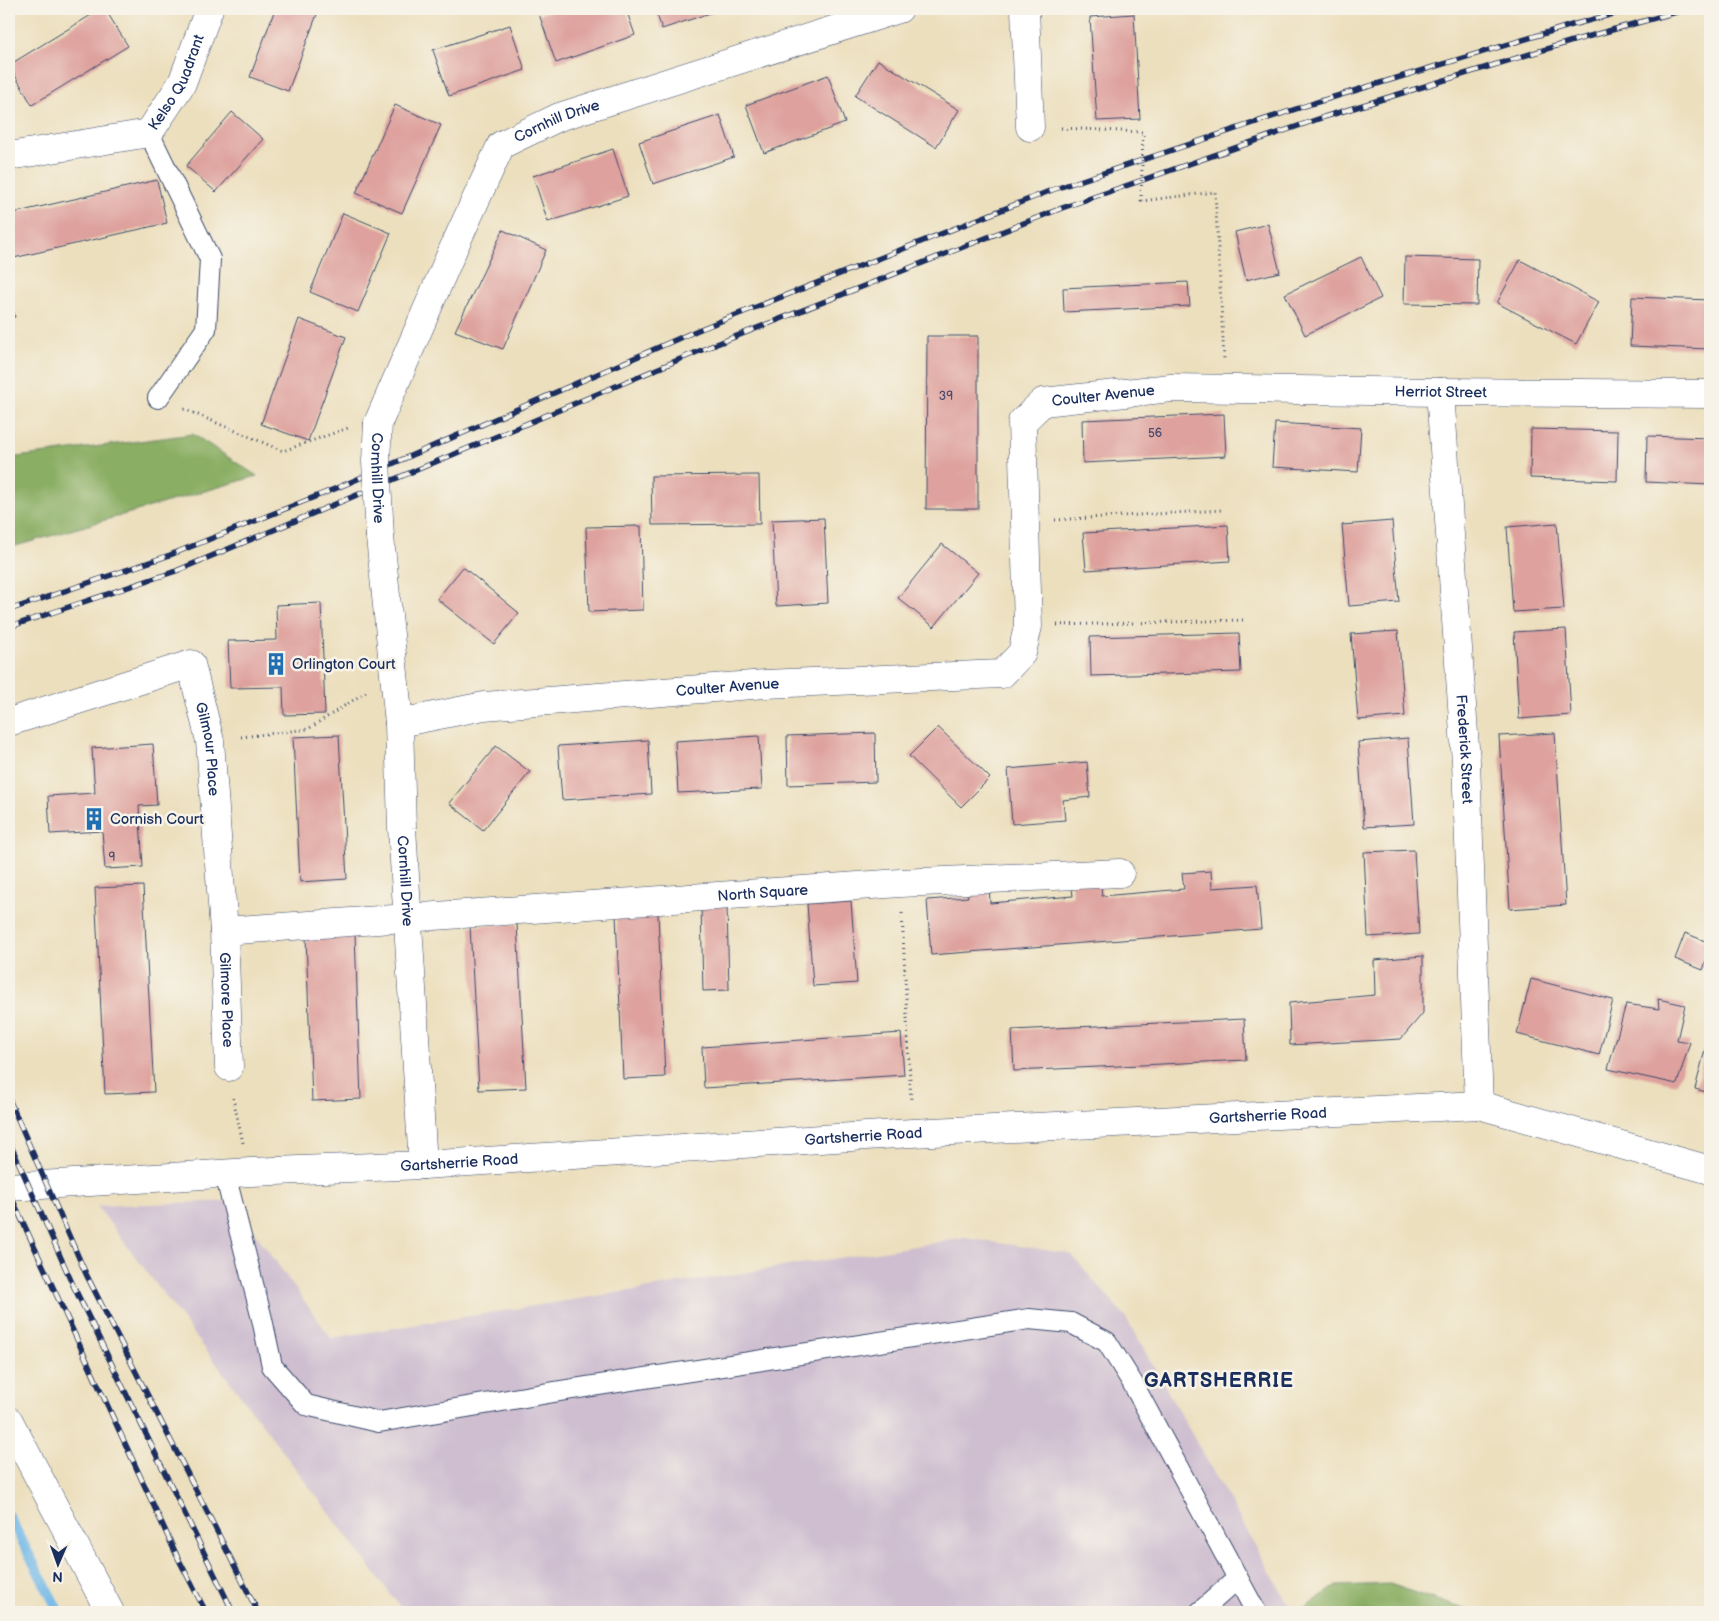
<svg xmlns="http://www.w3.org/2000/svg" width="1719" height="1621" font-family="'Balsamiq Sans',sans-serif">
<style>
.industrial{fill:#cebed0}
.forest{fill:#8aae63;stroke:#526e60}
.lines{fill:none;stroke-linecap:round;stroke-linejoin:round}
.stream{stroke:#6fb8e7;stroke-width:10}
.building{fill:#dea19d}
.service-casing{stroke:#3a496c;stroke-width:22}
.minor-casing{stroke:#3a496c;stroke-width:29}
.tertiary-casing{stroke:#3a496c;stroke-width:29}
.path{stroke:#3a496c;stroke-width:3;stroke-dasharray:1 4;stroke-linecap:butt}
.service{stroke:#fff;stroke-width:20}
.minor{stroke:#fff;stroke-width:28}
.tertiary{stroke:#fff;stroke-width:28}
.rail-casing{stroke:#1b2f5e;stroke-width:5.5}
.rail{stroke:#f7f3e8;stroke-width:4;stroke-dasharray:11;stroke-linecap:butt}
.minor-bridge-casing{stroke:#3a496c;stroke-width:29;stroke-linecap:butt}
.path-bridge{stroke:#3a496c;stroke-width:3;stroke-dasharray:1 4;stroke-linecap:butt}
.minor-bridge{stroke:#fff;stroke-width:28}
.labels{text-anchor:middle;stroke-width:5;stroke-linejoin:round;paint-order:stroke}
.number-label{font-size:12px;fill:#4c4c6e}
.street-label{font-size:15px;fill:#1b2f5e;stroke:#f7f3e8}
.poi-label{font-size:15px;fill:#1b2f5e;stroke:#f7f3e8;text-anchor:start}
.district-label{font-size:20px;font-weight:bold;letter-spacing:1px;fill:#1b2f5e;stroke:#f7f3e8}
</style>
<rect width="100%" height="100%" fill="#f7f3e8"/>
<filter id="ink" filterUnits="userSpaceOnUse"><feTurbulence type="fractalNoise" baseFrequency=".02" numOctaves="2"/><feDisplacementMap in="SourceGraphic" scale="10" xChannelSelector="R" yChannelSelector="G"/><feConvolveMatrix kernelMatrix="1 2 1 2 8 2 1 2 1" color-interpolation-filters="sRGB"/></filter>
<filter id="wash" filterUnits="userSpaceOnUse"><feTurbulence type="fractalNoise" baseFrequency=".0096" numOctaves="4" result="noise"/><feDisplacementMap in="SourceGraphic" scale="20" xChannelSelector="R" yChannelSelector="G"/><feGaussianBlur stdDeviation="1.12" result="paint"/><feColorMatrix in="noise" values="0 0 0 0 0 0 0 0 0 0 0 0 0 0 0 0 0 1.4 0 .05"/><feComposite in="paint" operator="in"/></filter>
<g filter="url(#wash)">
<rect width="100%" height="100%" fill="#ecdfbd"/>
<!-- industrial -->
<path class="industrial" d="M232,1201L331,1338L965,1238L1071,1254L1126,1318L1293,1612H404L97,1206Z"/>
<!-- forest -->
<path class="forest" d="M193,434L257,476L9,548V458Z
M1390,1584L1473,1612H1299L1336,1586Z"/>
<g class="lines">
<!-- stream -->
<path class="stream" d="M9,1516L59,1612"/>
</g>
<g id="blocks">
<!-- building -->
<path class="building" d="M101,9H105L128,46L32,105L9,65Z
M275,9H319L288,91L250,77Z
M556,9H626L635,35L556,63L539,14Z
M655,9H722L662,29Z
M1134,14L1140,119L1097,121L1090,17Z
M510,25L525,70L449,96L433,50Z
M878,60L959,110L936,147L855,96Z
M828,75L845,123L764,153L746,105Z
M395,105L441,125L402,213L356,193Z
M232,112L263,139L216,192L186,166Z
M720,115L734,157L653,184L639,142Z
M613,149L628,196L548,222L533,176Z
M157,180L167,223L9,259V214Z
M343,213L391,233L358,312L310,292Z
M1268,224L1280,272L1246,280L1235,232Z
M503,230L546,250L503,349L455,331Z
M1361,257L1381,298L1305,335L1285,294Z
M1405,257L1478,259L1477,305L1404,304Z
M1520,260L1599,302L1576,344L1497,303Z
M1188,282L1190,306L1064,312L1063,288Z
M9,292L15,317L9,318Z
M1632,297L1710,300V349L1630,346Z
M299,319L346,337L308,441L261,424Z
M927,336H978V509H926Z
M1224,414L1226,456L1083,463L1082,420Z
M1275,423L1361,428L1358,472L1272,467Z
M1531,429L1618,431L1617,481L1530,478Z
M1647,436L1710,438V485L1646,482Z
M759,475L760,524L652,525L651,476Z
M824,518L828,603L776,606L772,520Z
M1392,521L1399,602L1349,606L1342,525Z
M1557,523L1564,609L1513,612L1507,527Z
M1228,525L1230,561L1086,570L1083,533Z
M641,526L643,610L589,612L586,527Z
M942,544L978,573L934,627L898,598Z
M463,567L519,613L494,644L437,599Z
M321,603L325,714L284,715L283,687L230,688L228,641L277,640L276,605Z
M1566,629L1571,715L1519,719L1514,632Z
M1398,631L1405,716L1358,720L1351,634Z
M1239,633L1241,672L1091,676L1090,637Z
M938,727L990,778L961,807L909,756Z
M875,733L876,782L788,785L787,736Z
M1555,733L1566,905L1510,909L1499,736Z
M339,735L347,879L300,882L293,737Z
M759,736L762,789L678,793L675,741Z
M1408,738L1414,824L1364,827L1358,742Z
M648,740L651,794L562,800L558,746Z
M153,744L157,805L139,806L143,867L105,869L102,831L50,834L48,796L95,793L92,748Z
M496,746L530,772L483,830L449,803Z
M1087,762L1090,797L1063,800L1065,820L1012,824L1008,769Z
M1414,850L1419,934L1368,937L1364,852Z
M1211,871L1212,888L1257,885L1261,929L931,955L927,900L968,897L966,885L989,884L990,903L1073,896L1071,881L1100,879L1102,896L1184,889L1182,873Z
M143,886L154,1092L105,1094L95,888Z
M851,901L857,983L813,986L807,904Z
M701,906H727L729,990L703,991Z
M658,913L665,1077L623,1079L616,915Z
M517,924L526,1088L479,1090L470,926Z
M1685,933L1710,943V950L1703,970L1675,959Z
M355,935L361,1099L312,1101L306,937Z
M1423,956V1013L1401,1039L1290,1045L1289,1003L1375,995L1374,960Z
M1531,979L1613,1000L1599,1055L1517,1034Z
M1658,999L1685,1005L1677,1040L1690,1042L1677,1084L1608,1069L1626,1004L1659,1009Z
M1244,1019L1246,1060L1014,1071L1012,1030Z
M1710,1030V1093L1695,1089Z
M901,1033L904,1075L704,1088L702,1047Z"/>
</g>
</g>
<g filter="url(#ink)">
<use href="#blocks" fill-opacity="0" stroke="#3a496c" stroke-width="1"/>
<g class="lines">
<defs>
<path id="service" d="M149,133L210,259L206,329L158,398
M225,1174L262,1319L272,1366L306,1405L379,1422L560,1391L1029,1319L1071,1323L1107,1342L1132,1382L1256,1612
M1200,1612L1238,1578"/>
<g id="minor">
<path d="M1025,9L1030,127"/>
<path id="s1" d="M9,156L149,133L182,83L209,9"/>
<path id="s2" d="M1440,392L1466,762L1479,1105"/>
<path id="s3" d="M378,423L454,247L501,145L559,117L899,9"/>
<path id="s4" d="M380,537L399,723L402,828L423,1165"/>
<path id="s5" d="M9,722L191,664L210,741L224,931L900,883L1120,873"/>
<path id="s6" d="M399,723L484,706L765,684L1002,674L1022,653L1028,626L1022,422L1043,402L1171,388L1440,392L1710,394"/>
<path id="s7" d="M224,931L229,1067"/>
<path d="M9,1421L110,1612"/>
</g>
<g id="tertiary">
<path id="s8" d="M9,1187L251,1172L423,1165L912,1133L1479,1105L1710,1170"/>
</g>
</defs>
<!-- service casing -->
<use href="#service" class="service-casing"/>
<!-- minor casing -->
<use href="#minor" class="minor-casing"/>
<!-- tertiary casing -->
<use href="#tertiary" class="tertiary-casing"/>
<!-- path -->
<path class="path" d="M1061,128L1143,132
M1141,201L1215,192L1224,359
M184,409L283,451L348,428
M1055,520L1222,510
M1057,625L1244,620
M241,737L308,729L366,692
M902,913L911,1102
M233,1098L243,1143"/>
<!-- service -->
<use href="#service" class="service"/>
<!-- minor -->
<use href="#minor" class="minor"/>
<!-- tertiary -->
<use href="#tertiary" class="tertiary"/>
<defs>
<path id="rail" d="M9,610L170,555L337,488L698,330L1052,190L1314,103L1572,25L1632,9
M9,627L176,571L709,347L1062,208L1324,117L1576,40L1687,9
M9,1099L86,1274L258,1612
M9,1141L73,1285L233,1612
M9,1192L177,1556L206,1612"/>
</defs>
<!-- rail casing -->
<use href="#rail" class="rail-casing"/>
<!-- rail -->
<use href="#rail" class="rail"/>
<defs>
<g id="minor-bridge">
<path id="s9" d="M378,423L376,461L380,537"/>
</g>
</defs>
<!-- minor-bridge casing -->
<use href="#minor-bridge" class="minor-bridge-casing"/>
<!-- path-bridge -->
<path class="path-bridge" d="M1141,201L1143,132"/>
<!-- minor-bridge -->
<use href="#minor-bridge" class="minor-bridge"/>
</g>
</g>
<!-- icons -->
<defs>
<symbol id="building-bare" viewBox="-9 -9 18 18"><path d="M-4-6H4V6H1V3H-1V6H-4ZM-2.5-4.3h1.7v1.8h-1.7ZM.8-4.3h1.7v1.8H.8ZM-2.5-1h1.7V.8h-1.7ZM.8-1h1.7V.8H.8Z" fill="#1f6fb2" stroke="#f7f3e8" stroke-width="2.5" paint-order="stroke"/></symbol>
</defs>
<g fill-rule="evenodd">
<use href="#building-bare" x="260" y="648" width="32" height="32"/>
<use href="#building-bare" x="78" y="803" width="32" height="32"/>
</g>
<g class="labels">
<!-- number labels -->
<g class="number-label">
<text x="946" y="400">39</text>
<text x="1155" y="437">56</text>
<text x="112" y="861">9</text>
</g>
<!-- street labels -->
<g class="street-label">
<text dy="5" stroke="none"><textPath href="#s1" startOffset="200">Kelso Quadrant</textPath></text>
<text dy="5" stroke="none"><textPath href="#s3" startOffset="365">Cornhill Drive</textPath></text>
<text dy="5" stroke="none"><textPath href="#s6" startOffset="1294">Herriot Street</textPath></text>
<text dy="5" stroke="none"><textPath href="#s6" startOffset="956">Coulter Avenue</textPath></text>
<text dy="5" stroke="none"><textPath href="#s9" startOffset="55">Cornhill Drive</textPath></text>
<text dy="5" stroke="none"><textPath href="#s6" startOffset="331">Coulter Avenue</textPath></text>
<text dy="5" stroke="none"><textPath href="#s5" startOffset="278">Gilmour Place</textPath></text>
<text dy="5" stroke="none"><textPath href="#s2" startOffset="358">Frederick Street</textPath></text>
<text dy="5" stroke="none"><textPath href="#s4" startOffset="345">Cornhill Drive</textPath></text>
<text dy="5" stroke="none"><textPath href="#s5" startOffset="1001">North Square</textPath></text>
<text dy="5" stroke="none"><textPath href="#s7" startOffset="69">Gilmore Place</textPath></text>
<text dy="5" stroke="none"><textPath href="#s8" startOffset="1261">Gartsherrie Road</textPath></text>
<text dy="5" stroke="none"><textPath href="#s8" startOffset="856">Gartsherrie Road</textPath></text>
<text dy="5" stroke="none"><textPath href="#s8" startOffset="451">Gartsherrie Road</textPath></text>
</g>
<!-- poi labels -->
<g class="poi-label">
<text x="292" y="669">Orlington Court</text>
<text x="110" y="824">Cornish Court</text>
</g>
<!-- district labels -->
<g class="district-label">
<text x="1219" y="1387">GARTSHERRIE</text>
</g>
</g>
<!-- margin -->
<rect width="1719" height="1621" fill="none" stroke="#f7f3e8" stroke-width="30"/>
<!-- north arrow -->
<g transform="translate(58 1564) rotate(182)" stroke="#f7f3e8" stroke-width="4" paint-order="stroke">
<path d="M0-4L9 19L0 12L-9 19Z" fill="#1b2f5e"/>
<text y="-8" font-size="14" font-weight="bold" text-anchor="middle" fill="#1b2f5e">N</text>
</g>
</svg>
